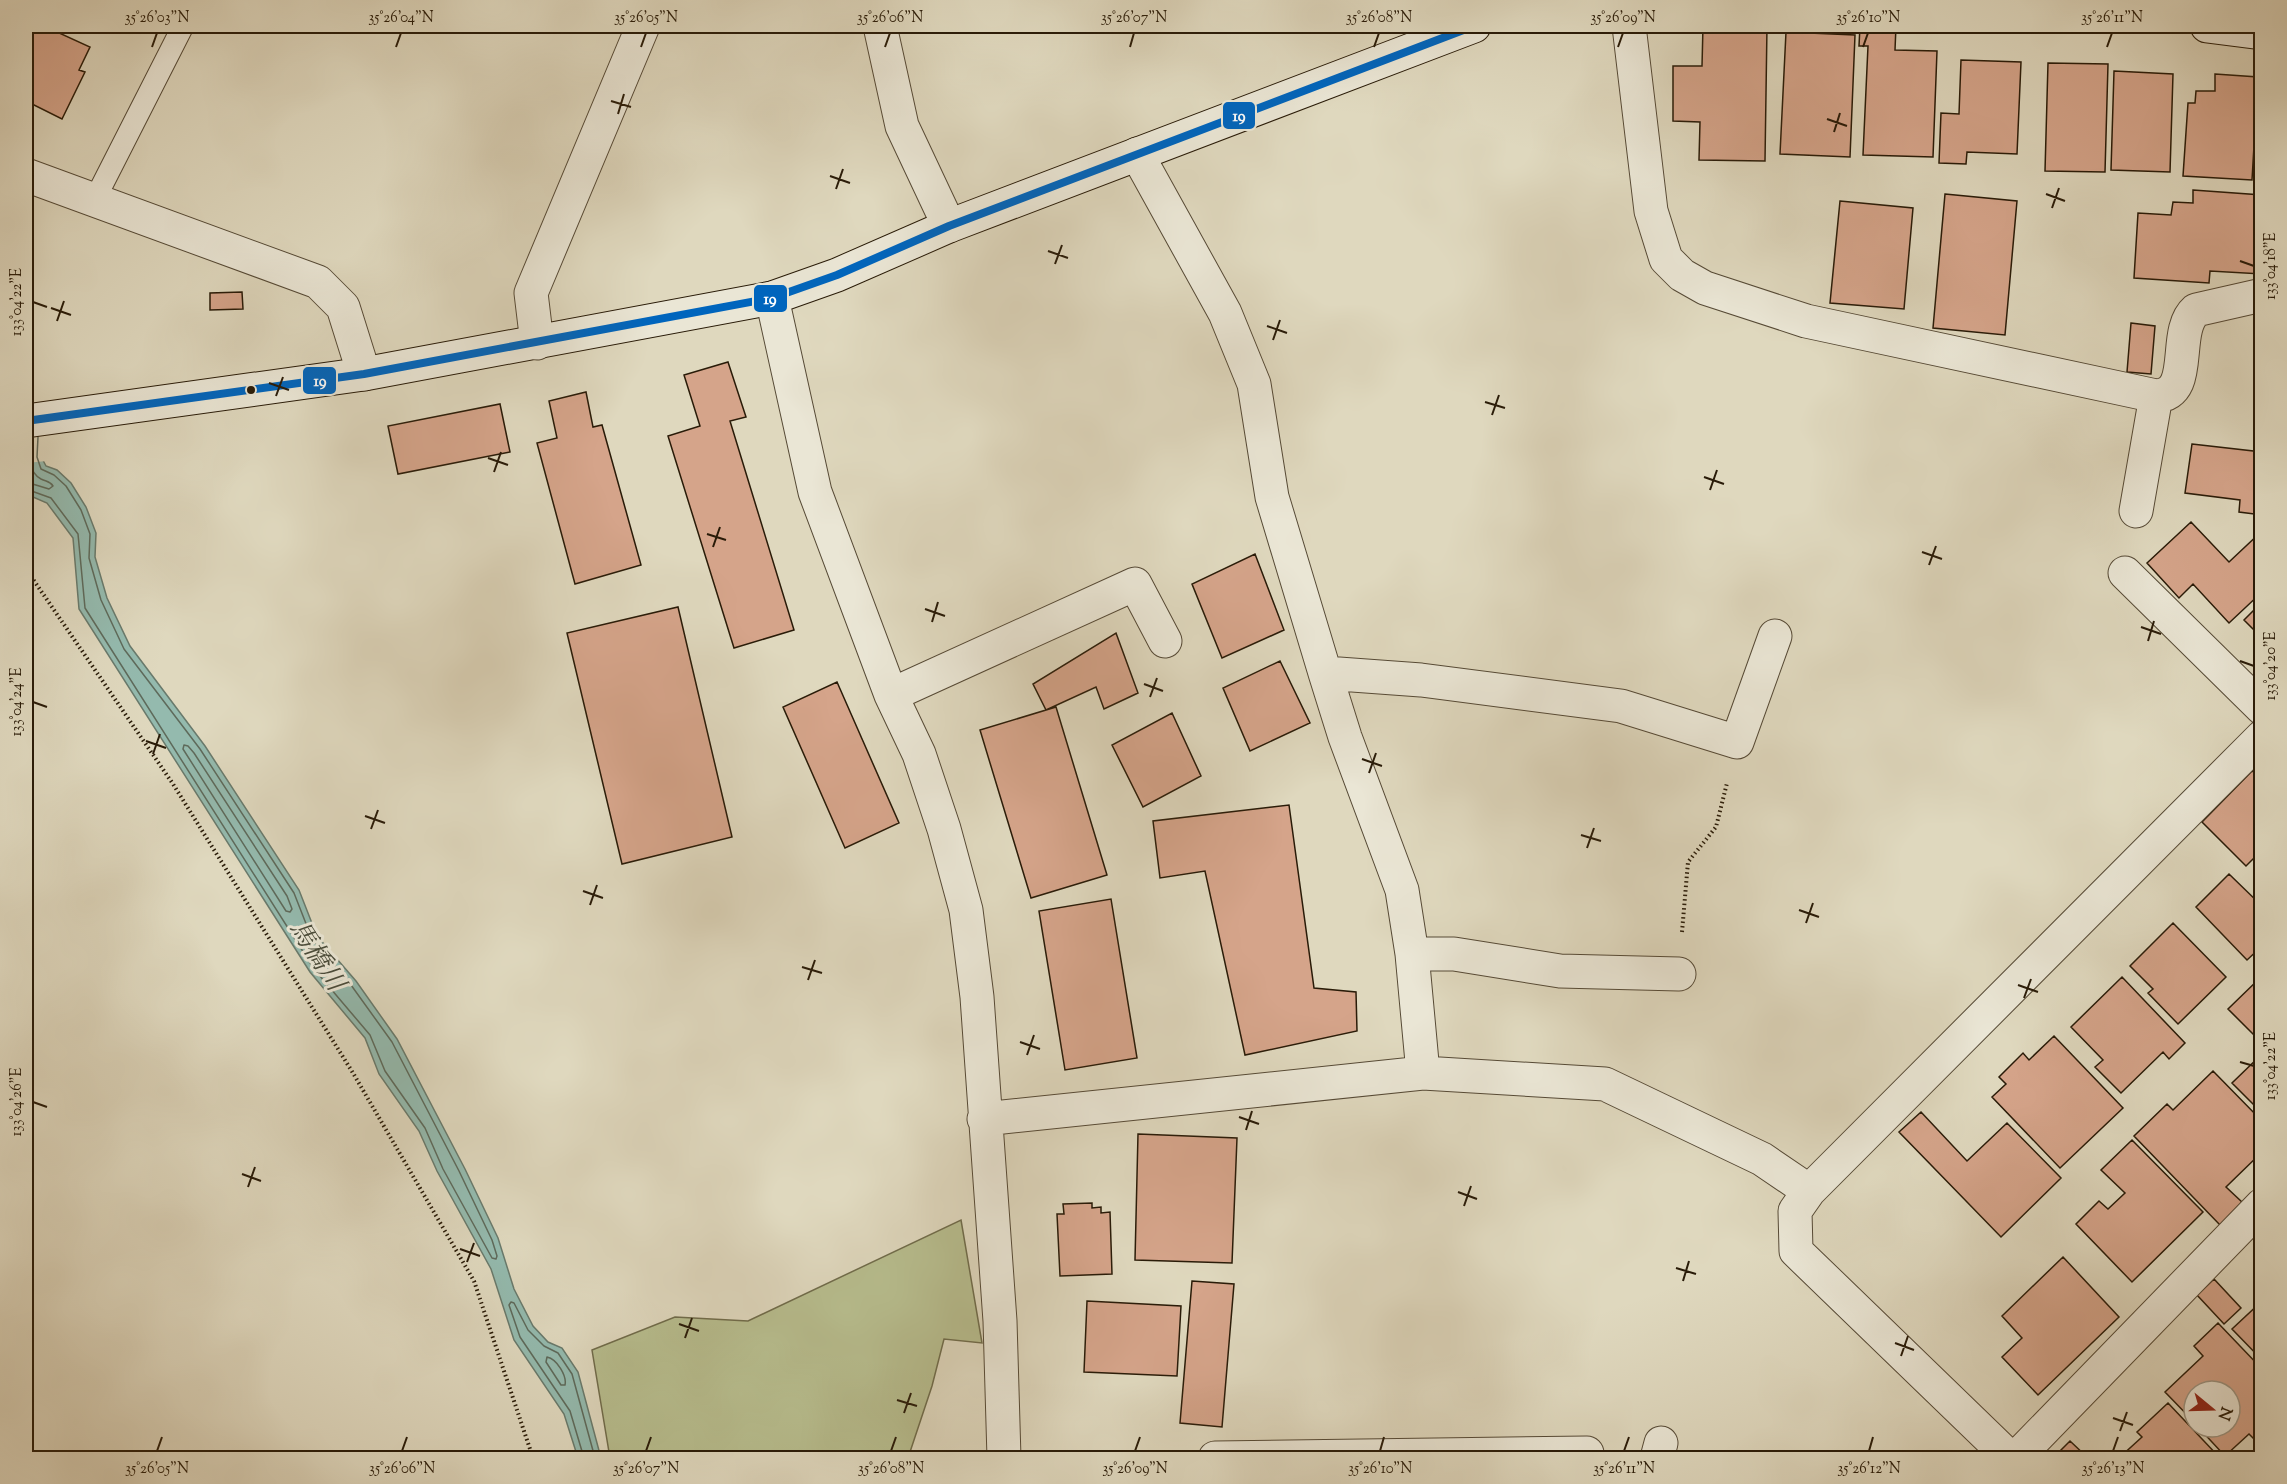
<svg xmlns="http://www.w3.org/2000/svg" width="2287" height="1484" font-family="'Sorts Mill Goudy','Noto Serif JP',serif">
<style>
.green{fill:#b7bd8e;stroke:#706c4b;stroke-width:1.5}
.water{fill:#94baae;stroke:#697a6c;stroke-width:1.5}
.pier{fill:#dfd8be}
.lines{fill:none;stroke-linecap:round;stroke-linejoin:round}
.shore{stroke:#5e6a5b;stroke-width:1.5}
.stream{stroke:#697a6c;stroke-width:15}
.building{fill:#d5a48a;stroke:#291b08;stroke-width:1.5}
.service-casing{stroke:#564a36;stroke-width:23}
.minor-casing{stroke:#564a36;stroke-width:35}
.secondary-casing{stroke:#291b08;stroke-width:35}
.path{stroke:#291b08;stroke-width:4;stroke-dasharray:1.5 3;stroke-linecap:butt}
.service{stroke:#eae6d5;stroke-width:21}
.minor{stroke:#eae6d5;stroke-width:33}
.secondary{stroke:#eae6d5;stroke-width:33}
.bus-1-casing{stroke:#eae6d5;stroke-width:12}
.bus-1{stroke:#0065bd;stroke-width:8}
.ticks{fill:none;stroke:#291b08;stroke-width:2}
.bus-dot{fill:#291b08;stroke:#eae6d5;stroke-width:2}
.labels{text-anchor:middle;stroke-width:6;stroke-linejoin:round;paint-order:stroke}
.water-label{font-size:26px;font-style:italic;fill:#494b3a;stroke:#eae6d5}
.line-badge{stroke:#eae6d5;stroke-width:2}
.badge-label{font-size:16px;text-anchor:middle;font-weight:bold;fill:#fff}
.neatline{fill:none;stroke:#291b08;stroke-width:2}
.ticks-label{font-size:15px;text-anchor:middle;fill:#291b08}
</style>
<rect width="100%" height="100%" fill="#dfd8be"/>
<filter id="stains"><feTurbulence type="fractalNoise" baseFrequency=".00333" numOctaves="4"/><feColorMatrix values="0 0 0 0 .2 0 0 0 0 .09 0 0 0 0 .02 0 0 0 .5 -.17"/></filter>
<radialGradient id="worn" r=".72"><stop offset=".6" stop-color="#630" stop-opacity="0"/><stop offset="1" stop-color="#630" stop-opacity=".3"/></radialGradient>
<!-- green -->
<path class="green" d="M961,1220L982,1343L944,1339L932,1386L908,1458H610L592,1350L675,1317L748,1321Z"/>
<!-- water -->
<path class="water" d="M26,428L46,466L57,470L71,483L86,507L96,533L95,557L107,598L130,646L205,746L299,890L317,936L356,981L397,1039L465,1169L498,1238L514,1289L533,1326L548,1342L562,1348L578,1372L601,1458H578L564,1414L514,1340L491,1269L437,1171L419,1131L379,1074L365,1038L310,972L79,609L73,538L47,503L26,494Z"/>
<!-- pier -->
<path class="pier" d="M26,425H49L46,457L47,461L26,463Z"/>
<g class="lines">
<!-- shore -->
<path class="shore" d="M26,441L30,444C29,456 28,472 41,479C47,482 50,481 53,486L49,489L26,482
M26,489L51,498L78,534L85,608L314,969L370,1035L385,1071L425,1128L443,1169L492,1258L496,1259L497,1256L492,1240L459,1171L392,1042L351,985L312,939L294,893L200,749L124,649L101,600L89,558L90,534L81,510L66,486L54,475L41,469L37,457L38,437
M184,745L188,746L194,753L287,896L292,909L290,912L286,911L183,749Z
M547,1357C557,1359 567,1376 565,1385H561L546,1362Z
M584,1458L570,1411L520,1337L509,1305L511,1302L514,1303L528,1330L544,1346L558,1353L572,1374L595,1458"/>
<!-- stream -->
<path class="stream" d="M1287,26H1309"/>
</g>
<!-- building -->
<path class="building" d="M26,26H44L90,47L79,70L85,72L62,119L26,101Z
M1703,26H1767L1765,161L1699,160L1700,122L1673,121V66H1702Z
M1860,26H1896L1895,50L1937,51L1933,157L1863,155L1868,46H1859Z
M1786,32L1855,35L1850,157L1780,154Z
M1961,60L2021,62L2017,154L1967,152L1966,164L1939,163L1941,113L1959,114Z
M2048,63L2108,64L2105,172L2045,171Z
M2114,71L2173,74L2170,172L2111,170Z
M2215,74L2258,77L2252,180L2183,176L2188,103H2195L2196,91H2215Z
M2193,190L2262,195V274L2210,271L2209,283L2134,278L2138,213L2171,215L2173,202L2193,203Z
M1945,194L2017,201L2005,335L1933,328Z
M1840,201L1913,208L1904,309L1830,303Z
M242,292L243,309L210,310V293Z
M2131,323L2155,326L2151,374L2127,372Z
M728,362L746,417L730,421L794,630L734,648L668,436L700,426L684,375Z
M586,392L593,427L602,425L641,565L575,584L537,443L557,438L549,401Z
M500,404L510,452L398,474L388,426Z
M2192,444L2262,452V515L2239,512L2240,500L2185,493Z
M2191,522L2229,562L2262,531V592L2229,623L2193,584L2179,598L2147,563Z
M1255,554L1284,630L1222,658L1192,584Z
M2262,602V638L2244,620Z
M678,607L732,837L622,864L567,633Z
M1116,633L1138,693L1104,709L1096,687L1046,710L1033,684Z
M1280,661L1310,723L1250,751L1223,688Z
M837,682L899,823L845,848L783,707Z
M1056,707L1107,875L1031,898L980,730Z
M1172,713L1201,776L1143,807L1112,745Z
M2252,771L2259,776L2262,773V850L2246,866L2202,822Z
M1289,805L1314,988L1356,992L1357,1031L1245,1055L1205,871L1160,878L1153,821Z
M2229,874L2262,906V946L2247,960L2196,907Z
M1111,899L1137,1058L1065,1070L1039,911Z
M2173,923L2226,977L2178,1024L2148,993L2153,989L2130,966Z
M2262,976V1043L2228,1009Z
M2122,977L2185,1043L2169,1059L2163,1052L2121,1093L2095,1067L2103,1060L2071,1027Z
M2054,1036L2123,1108L2060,1168L1992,1097L2006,1084L1999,1077L2023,1053L2029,1060Z
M2262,1054V1113L2232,1083Z
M2213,1071L2262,1121V1152L2226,1187L2243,1203L2220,1225L2134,1136L2167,1104L2173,1110Z
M1921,1112L1967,1161L2007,1123L2061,1178L2001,1237L1899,1132Z
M1138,1134L1237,1138L1232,1263L1135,1260Z
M2132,1140L2203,1212L2132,1282L2076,1224L2099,1201L2108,1209L2125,1193L2101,1170Z
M1092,1203V1208L1101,1207V1213L1110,1212L1112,1274L1060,1276L1057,1214H1064L1063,1204Z
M2063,1257L2119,1317L2038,1395L2002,1357L2022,1338L2002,1316Z
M2214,1279L2241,1308L2224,1324L2197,1295Z
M1192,1281L1234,1284L1222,1427L1180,1423Z
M1087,1301L1181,1306L1177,1376L1084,1372Z
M2262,1301V1360L2232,1329Z
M2218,1323L2262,1369V1429L2253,1438L2249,1434L2225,1456L2198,1427H2230V1391H2194V1422L2165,1392L2203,1356L2194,1346Z
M2168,1403L2220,1458H2119L2142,1437L2137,1432Z
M2070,1441L2088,1458H2053Z"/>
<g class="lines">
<defs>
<path id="service" d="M95,199L183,26"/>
<path id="minor" d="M880,26L902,126L949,226
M1629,26L1651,211L1666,259L1682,275L1705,288L1806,321L2156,396C2196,394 2171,332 2196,310L2262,295
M1137,154L1225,313L1254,384L1272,497L1325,673L1421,680L1621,706L1737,742L1775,636
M26,175L318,282L343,307L364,374
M772,298L815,492L891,695L919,754L944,829L966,910L977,997L1000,1321L1004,1458
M537,343L531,293L643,26
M2136,511L2156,396
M2125,573L2262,708
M1325,673L1345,737L1402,890L1412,954L1423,1073
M891,695L1135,584L1165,641
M1412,954H1454L1560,971L1679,974
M984,1119L1423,1073L1605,1084L1762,1159L1809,1191
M1215,1458L1587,1453
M1657,1458L1661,1443
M2010,1458L1796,1251L1795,1211L1809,1191L2262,737
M2016,1458L2262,1205"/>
<path id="secondary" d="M2207,26L2262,33
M26,421L364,374L772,298L837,275L949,226L1474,26"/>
</defs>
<!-- service casing -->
<use href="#service" class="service-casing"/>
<!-- minor casing -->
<use href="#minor" class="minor-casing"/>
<!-- secondary casing -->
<use href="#secondary" class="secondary-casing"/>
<!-- path -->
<path class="path" d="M26,569L173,784L353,1073L474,1281L533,1458
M1682,932L1688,862L1716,827L1727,783"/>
<!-- service -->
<use href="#service" class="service"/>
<!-- minor -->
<use href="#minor" class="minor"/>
<!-- secondary -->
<use href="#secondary" class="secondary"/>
<defs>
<path id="bus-1" d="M26,421L364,374L772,298L837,275L949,226L1474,26"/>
</defs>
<!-- bus-1 casing -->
<use href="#bus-1" class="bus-1-casing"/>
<!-- bus-1 -->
<use href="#bus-1" class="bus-1"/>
</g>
<!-- ticks -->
<path class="ticks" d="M152,47L157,33M396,47L401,33M641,47L646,33M885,47L890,33M1130,47L1134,33M1374,47L1379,33M1618,47L1623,33M1863,47L1868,33M2107,47L2112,33M611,101L631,107M618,114L624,94M1827,119L1847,126M1834,132L1840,113M830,176L850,183M836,189L843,169M2046,194L2065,201M2052,208L2059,188M1048,251L1068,258M2240,261L2254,266M1055,264L1062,245M33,302L47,307M51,308L71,315M57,321L64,301M1267,326L1287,333M1273,340L1280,320M269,383L289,390M276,396L283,377M1485,402L1505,408M1492,415L1499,395M488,458L508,465M494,472L501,452M1704,477L1724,484M1710,490L1717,470M707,534L726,540M713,547L720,527M1922,552L1942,559M1929,565L1936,546M925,609L945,616M932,622L938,602M2141,627L2161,634M2148,641L2154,621M2240,661L2254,666M1144,684L1163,691M1150,697L1157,678M33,702L47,707M146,741L166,748M153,754L160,734M1362,759L1382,766M1369,773L1376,753M365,816L385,823M371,829L378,810M1581,835L1601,841M1587,848L1594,828M583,891L603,898M590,905L597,885M1799,910L1819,917M1806,923L1813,903M802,967L822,973M808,980L815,960M2018,985L2038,992M2024,998L2031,979M1020,1042L1040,1049M1027,1055L1034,1035M2240,1062L2254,1066M33,1102L47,1107M1239,1117L1259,1124M1246,1130L1252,1111M242,1174L261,1181M248,1187L255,1167M1458,1192L1477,1199M1464,1206L1471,1186M460,1249L480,1256M467,1262L474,1243M1676,1268L1696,1274M1683,1281L1689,1261M679,1324L699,1331M685,1338L692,1318M1895,1343L1914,1350M1901,1356L1908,1336M897,1400L917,1406M904,1413L911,1393M2113,1418L2133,1425M2120,1431L2127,1412M157,1451L162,1437M402,1451L407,1437M646,1451L651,1437M891,1451L896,1437M1135,1451L1140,1437M1380,1451L1384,1437M1624,1451L1629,1437M1869,1451L1873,1437M2113,1451L2118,1437"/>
<!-- markers -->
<circle class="bus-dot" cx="251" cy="390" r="5"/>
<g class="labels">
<!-- water labels -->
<g class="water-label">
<text transform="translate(318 955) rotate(57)" y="9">馬橋川</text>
</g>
</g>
<g class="line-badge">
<rect x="1222" y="101" width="34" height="29" rx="6" fill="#0065bd"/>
<rect x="753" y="284" width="35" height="29" rx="6" fill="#0065bd"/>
<rect x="302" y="366" width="35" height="29" rx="6" fill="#0065bd"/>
</g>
<g class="badge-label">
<text x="1239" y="121">19</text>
<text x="770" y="304">19</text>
<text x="320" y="386">19</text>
</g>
<!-- margin -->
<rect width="2287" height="1484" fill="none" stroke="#dfd8be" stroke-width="66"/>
<!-- north arrow -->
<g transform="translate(2212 1409) rotate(109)"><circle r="28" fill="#eae6d5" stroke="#9d9583" stroke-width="1.5"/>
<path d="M0-4.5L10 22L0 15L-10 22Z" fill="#8f2418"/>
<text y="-9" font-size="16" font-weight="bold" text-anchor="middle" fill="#291b08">N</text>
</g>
<rect x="33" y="33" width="2221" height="1418" class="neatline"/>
<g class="ticks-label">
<text x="157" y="22">35°26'03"N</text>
<text x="401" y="22">35°26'04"N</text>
<text x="646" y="22">35°26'05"N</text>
<text x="890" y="22">35°26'06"N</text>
<text x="1134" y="22">35°26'07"N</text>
<text x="1379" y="22">35°26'08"N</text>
<text x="1623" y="22">35°26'09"N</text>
<text x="1868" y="22">35°26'10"N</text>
<text x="2112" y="22">35°26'11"N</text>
<text transform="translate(2270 266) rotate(-90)" y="5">133°04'18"E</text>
<text transform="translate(16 302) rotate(-90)" y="5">133°04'22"E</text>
<text transform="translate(2270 666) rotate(-90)" y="5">133°04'20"E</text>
<text transform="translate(16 702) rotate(-90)" y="5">133°04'24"E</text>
<text transform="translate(2270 1066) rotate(-90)" y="5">133°04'22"E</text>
<text transform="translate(16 1102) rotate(-90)" y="5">133°04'26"E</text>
<text x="157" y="1473">35°26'05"N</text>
<text x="402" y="1473">35°26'06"N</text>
<text x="646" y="1473">35°26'07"N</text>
<text x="891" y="1473">35°26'08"N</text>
<text x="1135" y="1473">35°26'09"N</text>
<text x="1380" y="1473">35°26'10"N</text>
<text x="1624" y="1473">35°26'11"N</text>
<text x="1869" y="1473">35°26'12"N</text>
<text x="2113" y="1473">35°26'13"N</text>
</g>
<rect width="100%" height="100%" filter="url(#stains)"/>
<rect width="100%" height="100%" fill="url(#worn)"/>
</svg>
